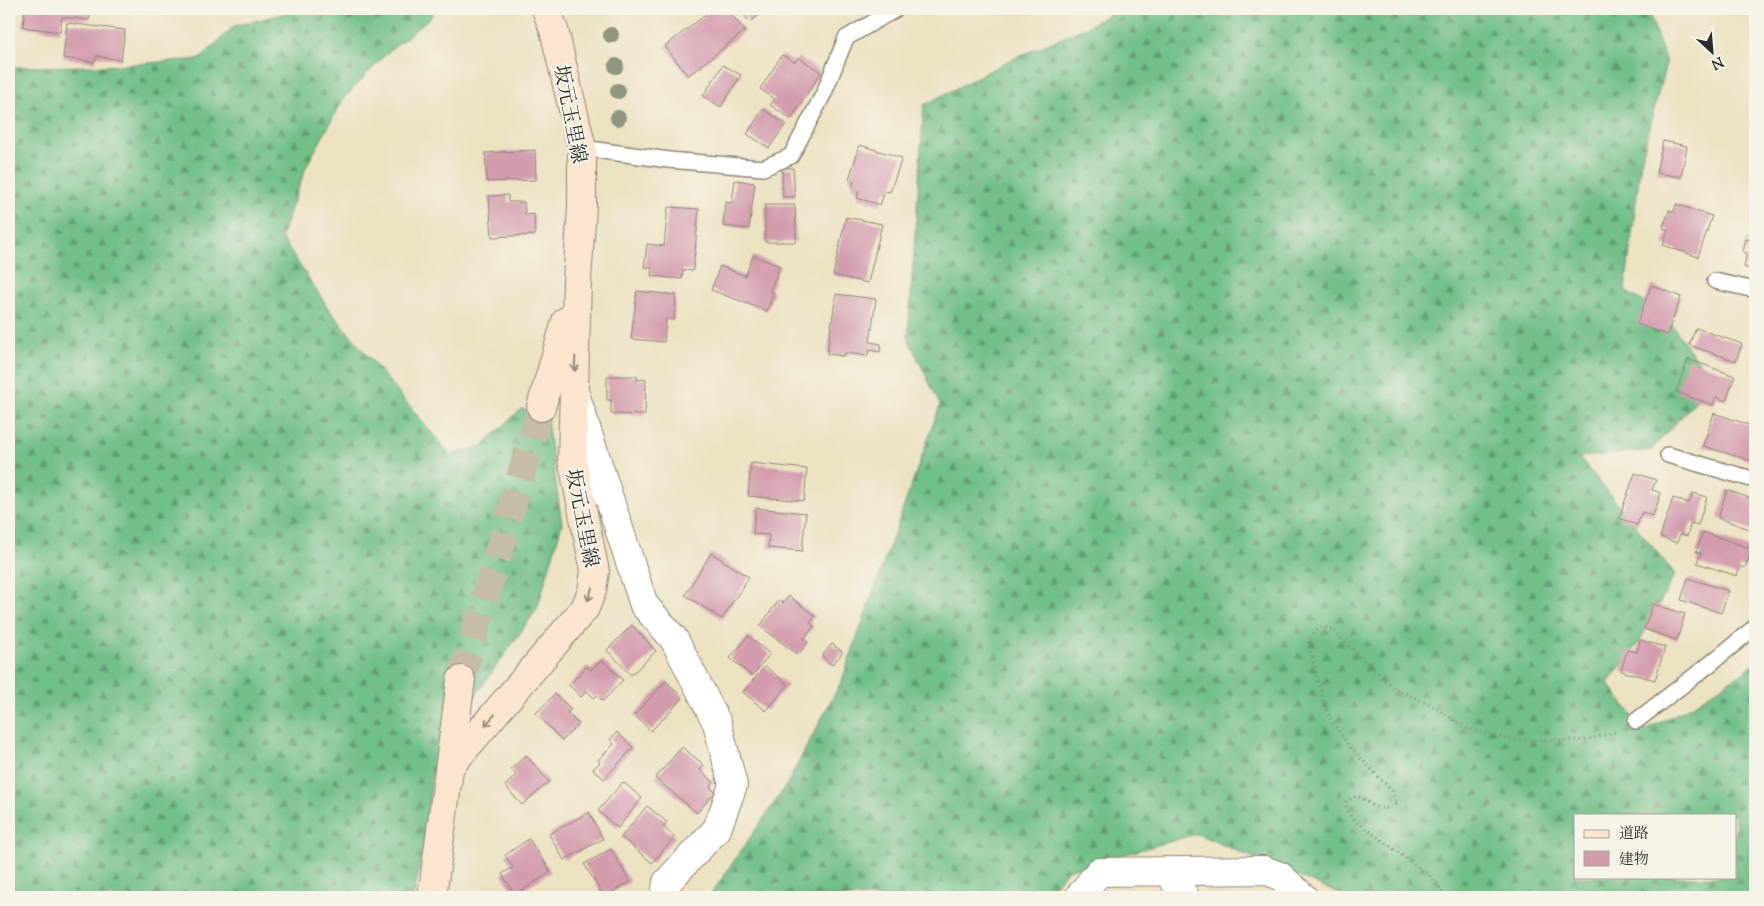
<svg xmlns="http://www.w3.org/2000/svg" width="1764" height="906" font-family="'Sorts Mill Goudy','Noto Serif JP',serif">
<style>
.forest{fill:url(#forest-firs);stroke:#4e755a;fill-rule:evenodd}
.building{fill:#d39cad}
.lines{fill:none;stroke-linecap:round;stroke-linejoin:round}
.secondary-tunnel{stroke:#c5bda4;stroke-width:28;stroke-dasharray:28 14;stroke-linecap:butt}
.lane-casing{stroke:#8c8676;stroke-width:18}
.street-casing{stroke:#8c8676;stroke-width:30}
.secondary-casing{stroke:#8c8676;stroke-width:30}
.path{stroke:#8c8676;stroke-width:3;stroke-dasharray:1 4;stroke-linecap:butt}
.lane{stroke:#fff;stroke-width:15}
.street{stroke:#fff;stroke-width:28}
.secondary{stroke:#fbe5cf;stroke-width:28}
.tree{fill:#90967f}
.oneway{stroke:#93887d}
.labels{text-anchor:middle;stroke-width:4.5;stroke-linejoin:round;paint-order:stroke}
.street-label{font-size:20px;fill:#2b2b2b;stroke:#f7f3e8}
</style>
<defs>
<pattern id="forest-firs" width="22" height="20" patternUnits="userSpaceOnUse" patternTransform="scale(1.25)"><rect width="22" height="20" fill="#72bf88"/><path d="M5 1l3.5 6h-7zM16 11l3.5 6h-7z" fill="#5e9b6f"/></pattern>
</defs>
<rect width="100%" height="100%" fill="#f7f3e8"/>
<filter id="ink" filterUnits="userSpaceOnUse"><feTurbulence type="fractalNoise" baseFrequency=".02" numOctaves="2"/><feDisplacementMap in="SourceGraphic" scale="10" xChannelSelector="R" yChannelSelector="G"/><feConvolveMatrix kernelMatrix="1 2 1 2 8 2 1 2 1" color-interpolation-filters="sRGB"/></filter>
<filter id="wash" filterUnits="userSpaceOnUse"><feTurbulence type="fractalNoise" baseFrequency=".0096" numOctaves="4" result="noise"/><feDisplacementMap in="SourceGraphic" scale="20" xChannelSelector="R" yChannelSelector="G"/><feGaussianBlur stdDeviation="1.12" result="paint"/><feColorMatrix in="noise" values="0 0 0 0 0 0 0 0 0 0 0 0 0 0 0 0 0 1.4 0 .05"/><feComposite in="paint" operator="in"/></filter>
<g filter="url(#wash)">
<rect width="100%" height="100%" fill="#ece2c2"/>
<!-- forest -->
<path class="forest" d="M303,9H433L432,16L387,53L344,98L306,167L281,237L328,308L450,455L482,446L521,409L546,416L562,524L537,609L470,703L433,770L419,872L413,897H9V67L106,66L200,59L234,26Z
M1119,9H1648L1666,63L1641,161L1625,291L1664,314L1713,382L1651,450L1579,457L1675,574L1639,642L1608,683L1644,731L1693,705L1755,664V897H1347L1197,834L1068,870L1044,897H709L786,786L842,680L940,405L908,338L924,105L1008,61L1085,28ZM1575,815H1735V877H1575Z"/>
<g id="blocks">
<!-- building -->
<path class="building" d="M25,9H91L89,20L62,17L60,32L23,27Z
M713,9H727L745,31L688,76L665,46Z
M739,9H767L750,22Z
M67,23L125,30L121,60L96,56L95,62L63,58Z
M782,55L795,62L798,57L821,72L791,119L770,105L775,99L760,89Z
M723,65L741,75L721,107L703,96Z
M763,109L786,124L769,148L747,134Z
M1663,141L1687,146L1681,177L1656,173Z
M860,145L902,158L890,192L885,191L880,205L857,198L859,191L852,188L854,181L849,179Z
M535,150L536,180L487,182L485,153Z
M782,168H793L795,197H783Z
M735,180L755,183L749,229L723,226L725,202L732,203Z
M508,195V202H524L525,215L534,214L535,235L492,237L489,196Z
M1676,204L1712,216L1698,257L1663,245L1668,230L1663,228L1669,210L1674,212Z
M765,205H795L796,242H765Z
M668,207L699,209L693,271L683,270L682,279L651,276L652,268L644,267L647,244L664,246Z
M846,217L882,224L868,283L833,275Z
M1746,239L1755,241V270L1744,267L1747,253L1743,252Z
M753,256L780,266L770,291L774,292L767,311L711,290L720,266L745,276Z
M1651,285L1681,297L1667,335L1637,324Z
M637,291L676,295L674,320L666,319L664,342L631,339Z
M836,294L876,299L870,342L881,344L880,352L869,350L868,356L845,353L844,356L827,354Z
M1696,328L1742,344L1736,361L1689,345Z
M1688,359L1735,376L1726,401L1716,397L1713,405L1676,392Z
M607,376H637V380L646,379L645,415L611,414V400H607Z
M1714,413L1755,427V462L1703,446Z
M751,463L807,469L804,501L748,496Z
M1635,473L1656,480L1652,490L1661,493L1653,516L1642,512L1637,525L1619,518Z
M1727,490L1755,500V531L1718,518Z
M1693,493L1707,497L1698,525L1691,523L1687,536L1680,534L1677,543L1660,537L1673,498L1689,503Z
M756,508L806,513L802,551L768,548L769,535L753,534Z
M1703,532L1752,549L1745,568L1740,566L1737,576L1697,563L1701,553L1696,552Z
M711,553L749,577L722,619L685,595Z
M1688,578L1729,591L1721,613L1681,600Z
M789,596L815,616L810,623L814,626L804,639L808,642L798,655L760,626L779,600L783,603Z
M1653,604L1685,614L1677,640L1644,629Z
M632,625L656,651L631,675L607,650Z
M748,636L770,654L752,676L730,658Z
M1640,640L1665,647L1655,680L1621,671L1627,650L1637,652Z
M832,644L843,652L832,665L822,656Z
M602,660L623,680L603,701L597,695L594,698L587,691L581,697L569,685L587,666L591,670Z
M765,666L788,685L766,711L743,692Z
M666,681L683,698L651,731L634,715Z
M555,694L571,709L567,713L579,724L562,741L536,713Z
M617,732L633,748L604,779L593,769L600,762L598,760L614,744L610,740Z
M682,747L704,765L700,770L714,782L710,787L715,792L697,813L655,778Z
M526,755L549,782L522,805L505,786L516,775L511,769Z
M623,782L642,798L618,828L598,811Z
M647,806L667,822L663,827L675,837L652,863L621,837Z
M589,812L603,839L564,860L549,834Z
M529,839L551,872L515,895L502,874L513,867L505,855Z
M611,849L630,882L604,897L584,864Z"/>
</g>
</g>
<g filter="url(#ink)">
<use href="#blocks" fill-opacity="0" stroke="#8c8676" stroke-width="1"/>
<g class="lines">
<!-- secondary-tunnel -->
<path class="secondary-tunnel" d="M461,680L541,407"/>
<defs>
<path id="lane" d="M582,148L669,160L763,168L791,156L824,93L846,38L896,9
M1715,281L1755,290
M1668,455L1755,480
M1636,721L1710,664L1755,627"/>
<path id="street" d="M575,394L644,605L674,639L717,723L733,785L717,829L667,882L665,897
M1168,871L1185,897
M1079,897L1099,872L1264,870L1280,876L1303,897"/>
<path id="secondary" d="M541,407L566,321
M451,765L585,608L592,591L595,571L572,459L577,281L582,206V148L554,30L546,9
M432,897L461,680"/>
</defs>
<!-- lane casing -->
<use href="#lane" class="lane-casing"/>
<!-- street casing -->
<use href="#street" class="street-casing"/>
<!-- secondary casing -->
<use href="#secondary" class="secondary-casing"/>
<!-- path -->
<path class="path" d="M1444,897L1438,885L1429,875L1353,819L1346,808V802L1351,798L1358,796C1373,805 1382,815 1397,803L1392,791L1351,748L1331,721L1322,699L1309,642L1315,631L1321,627L1331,629L1393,688L1431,705L1468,729L1515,740H1584L1616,732"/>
<!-- lane -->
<use href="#lane" class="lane"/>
<!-- street -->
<use href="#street" class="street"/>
<!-- secondary -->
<use href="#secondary" class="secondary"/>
</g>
<!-- trees -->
<g class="tree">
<circle cx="611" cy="35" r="8"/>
<circle cx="616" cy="66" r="8"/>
<circle cx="618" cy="91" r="8"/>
<circle cx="618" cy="118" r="8"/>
</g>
<!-- one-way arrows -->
<defs><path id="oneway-shaft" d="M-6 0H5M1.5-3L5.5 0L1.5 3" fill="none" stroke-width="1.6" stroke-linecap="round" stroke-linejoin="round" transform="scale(1.25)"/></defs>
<g class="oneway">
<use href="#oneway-shaft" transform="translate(575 364) rotate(92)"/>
<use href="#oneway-shaft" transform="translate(590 594) rotate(108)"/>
<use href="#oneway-shaft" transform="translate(490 720) rotate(131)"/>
</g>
</g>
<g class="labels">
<!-- street labels -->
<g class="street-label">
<text transform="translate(571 114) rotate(79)" y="7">坂元玉里線</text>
<text transform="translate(583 518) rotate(79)" y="7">坂元玉里線</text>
</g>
</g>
<!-- margin -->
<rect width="1764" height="906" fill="none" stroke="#f7f3e8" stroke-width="30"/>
<!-- legend -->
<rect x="1574" y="814" width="162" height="65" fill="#f7f3e8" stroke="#a5a39c"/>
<rect x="1584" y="830" width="25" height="8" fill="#fbe5cf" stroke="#a5a39c"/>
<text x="1619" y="838" font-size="15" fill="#2b2b2b">道路</text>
<rect x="1584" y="851" width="25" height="15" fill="#d39cad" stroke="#a5a39c"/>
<text x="1619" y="864" font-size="15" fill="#2b2b2b">建物</text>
<!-- north arrow -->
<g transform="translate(1712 52) rotate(154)" stroke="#f7f3e8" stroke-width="4" paint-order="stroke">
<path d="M0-4L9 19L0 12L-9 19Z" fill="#2b2b2b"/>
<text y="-8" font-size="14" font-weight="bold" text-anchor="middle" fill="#2b2b2b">N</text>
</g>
</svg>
